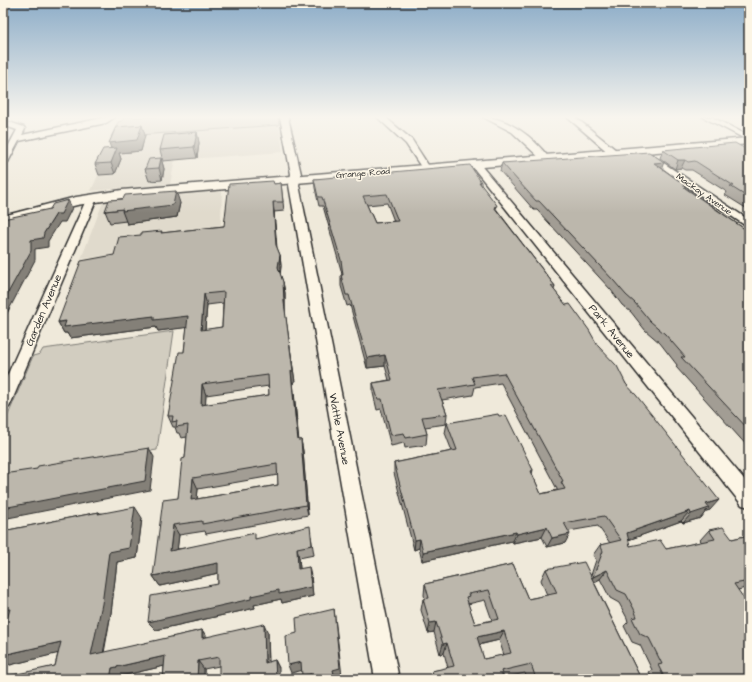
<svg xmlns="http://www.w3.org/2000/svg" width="752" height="682" font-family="'Architects Daughter',sans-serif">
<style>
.built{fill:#e0dacc}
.green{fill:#d2cdc0;stroke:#7e7c76}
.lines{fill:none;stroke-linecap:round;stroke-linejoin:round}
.minor-casing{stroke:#2b2b2b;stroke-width:3}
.major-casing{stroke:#2b2b2b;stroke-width:3}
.minor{fill:#fcf5e5;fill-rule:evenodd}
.major{fill:#fcf5e5;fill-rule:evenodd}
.wall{fill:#a29d94;stroke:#2b2b2b;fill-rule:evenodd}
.shaded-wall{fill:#848078;stroke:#2b2b2b}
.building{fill:#bcb7ac;stroke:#2b2b2b;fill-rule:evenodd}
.labels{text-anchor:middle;stroke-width:3;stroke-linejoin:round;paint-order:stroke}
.far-street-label{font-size:9px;fill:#2b2b2b;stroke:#fcf5e5}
.street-label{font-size:11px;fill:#2b2b2b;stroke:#fcf5e5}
</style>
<rect width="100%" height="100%" fill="#efe9da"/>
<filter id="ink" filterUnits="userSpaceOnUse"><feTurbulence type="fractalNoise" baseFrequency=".025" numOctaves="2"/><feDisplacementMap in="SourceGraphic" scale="8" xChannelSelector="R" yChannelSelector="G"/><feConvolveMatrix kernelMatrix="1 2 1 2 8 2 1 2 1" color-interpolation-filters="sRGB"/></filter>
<g filter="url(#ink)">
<!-- built -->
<path class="built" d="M279,125L283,152L175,160L170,184L91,191L115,137Z
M222,191L220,245L81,259L103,202Z"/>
<!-- green -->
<path class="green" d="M125,117H278L279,125L111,137L118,122L122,121Z
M174,331L157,450L3,475V427L33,356L40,354L43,349Z"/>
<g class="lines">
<defs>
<path id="minor" d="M107,117H115L106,123L19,141L8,162H3V156L17,130L3,125V120L24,127L25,129L22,135Z
M280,117H288L301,174L299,185L399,679H375L289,185L291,174Z
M377,117H385L412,140L430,168L429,170H423L406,144Z
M483,117C508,117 534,138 549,158L545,161L542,160L512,132Z
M567,117H575L616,150V154H610Z
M703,117H712L749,136V141Z
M647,152L749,220V228L644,157V153Z
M475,161L478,162L749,485V507L742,505L472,166V162Z
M92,195L97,198L11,403L9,407L3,409V385L87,198Z"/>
<path id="major" d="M749,138V144L122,198L77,205L3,224V216L76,197L122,190Z"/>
</defs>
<!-- minor casing -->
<use href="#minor" class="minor-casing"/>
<!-- major casing -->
<use href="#major" class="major-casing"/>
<!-- minor -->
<use href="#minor" class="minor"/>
<!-- major -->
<use href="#major" class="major"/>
</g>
<!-- wall -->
<path class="wall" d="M197,132L199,143L197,158L163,161L160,150Z
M145,135L141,151L119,153L121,159L115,174L99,175L95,164L111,148Z
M663,150L749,151V210L725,195L727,192L692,170H685L681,168L675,169L660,158Z
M161,158L164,169L162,180L149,181L145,169Z
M502,163L662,168L685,185V187L749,232V448L676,367L677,365L660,343L645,330L631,312L622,305L611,290L537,210H534L500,171Z
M314,179L481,182V185L497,210L555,286L554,290L598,346L626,384L710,510L706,511L701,518L683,523L681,521L628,540L630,546L666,549L702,542L700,540L709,530L732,539L749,535V587L738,590L749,679H652L649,672L652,670L640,645L632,642L624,626L628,622L627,618L619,603L610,598L600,579L594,582L641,679H527L525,673L502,678V679H430L432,671L448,668L444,653L440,654L434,632L428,633L421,610L423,599H425L424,595L425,584L513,564L528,599L547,595L541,580L546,569L591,575L596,560L593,555L600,545L610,543L598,526L569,531L565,543L547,547L542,537L513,543L512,541L422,561L419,548L414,550L394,473V463L452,451L445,433L447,423L499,416L533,470L532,474L541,494L557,490V489L501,383L475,387L473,395L442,400L447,414L446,424L425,427L427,434L426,445L405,448L404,443L391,446L381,409L377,410L373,393V383L389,380L385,366L367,368L350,305L347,306L341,286V275H342L341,270L323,206H319L315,188ZM387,203L394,221L375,223L367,205ZM485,600L492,620L475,624L468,604ZM499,640L504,655L484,659L479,645Z
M281,183L284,211L274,212L277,248L280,255L281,266L280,274L283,282L285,293V313L295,382H293L297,426L298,440H301L303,451L308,515L206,534L205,531L179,535L177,549L257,539L311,536L314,555L299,558L300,569L311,576L313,596L282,603L281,599L254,605L255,608L156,630L218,584V573L160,586L153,576L178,498L185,458L187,437L181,438L179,433H177L175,427H173L168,416L184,352L187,327L158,331L156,327L70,338L67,333H64L58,322L114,255L162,233L224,226L274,184ZM223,303L222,327L205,330L207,305ZM269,386V395L205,405L206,395ZM278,475V485L197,499L198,489Z
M180,203L177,217L127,224L126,221L110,223L105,211Z
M99,512L100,513L142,518L137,558L117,562L111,613L104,653L202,630L207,637L268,633L269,662L275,660L279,668L219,666L204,669V679H163L164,666L121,676V679H3L55,666L58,653L10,665L6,621L3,622V531Z"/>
<!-- shaded-wall -->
<path class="shaded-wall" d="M142,125L145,135L141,151L119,153L121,159L115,174L111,163L113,154L109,143Z
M197,132L199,143L197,158L194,147Z
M161,158L164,169L162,180L159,168Z
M678,160H685L681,168L675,169Z
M664,162L661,170L654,163Z
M176,191L180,203L177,217L127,224L122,211Z
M68,200L72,208L65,222H60L48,241V247L35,249V260L3,321V302L31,240L44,233L56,214Z
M273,202L274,212L277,255L276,245Z
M280,255L281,266L280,278L278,267Z
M283,282L285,293V313L295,382H293L300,451L298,440L284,302Z
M204,294L207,305L204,341L201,330Z
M154,316H188L191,327L158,331L156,327L70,338L67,333H64L58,322Z
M385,355V366L367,368V358Z
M202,384L206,395L205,416L201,405Z
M301,440L303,451L308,515L306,505Z
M149,448L154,457L150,490L3,519V508Z
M193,478L198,489L196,510L191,500Z
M719,500L710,510L706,511L701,518L683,523L691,514L706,504Z
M135,507L142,518L137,558L117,562L111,613L101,664L91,655L109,552Z
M690,511L681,521L620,543L627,533Z
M173,525L179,535L176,561L170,551Z
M547,527L542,537L513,543L517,534Z
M516,532L512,541L422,561L423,552Z
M570,534L565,543L547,547L552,538Z
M420,539L419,548L414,550L415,540Z
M297,548L299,558L301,579L298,569Z
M218,563L223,572L160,586L153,576Z
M309,567L311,576L313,596L282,603L281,599L254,605L255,608L156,630L148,622L251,596Z
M607,570L600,579L587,586L593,577Z
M334,609L342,676L335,677V679L333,670Z
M436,622L434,632L428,633L430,623Z
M264,624L268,633L269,671L265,663Z
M202,630L208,639L202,638Z
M504,631L499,640L473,646L477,637Z
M61,642L72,650L10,665L3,660V655Z
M447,643L444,653L440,654L443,644Z
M165,656L173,664L121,676V679H110L112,668Z
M275,660L279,668V679H276Z
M198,661L204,669V679H197Z
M301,662L304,670L291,673L288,665Z
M311,674L313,679H303L302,676Z"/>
<!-- building -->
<path class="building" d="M142,125L137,140L109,143L116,127Z
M197,132L194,147L160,150L164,135Z
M735,143L749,151V198L730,186H734L695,161L688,162L685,160H678L663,150Z
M117,148L111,163L95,164L103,149Z
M649,152L664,162L654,163L685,185H683L685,188L749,232V430L681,357H685L665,334L650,321L635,303L626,295L614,281L539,201H536L502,163Z
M161,158L159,168L145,169L149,159Z
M470,165L481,182H479L496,204L497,206L494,207L555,286H551L566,305L570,304L589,330L598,346L617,366L626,384L636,395L719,500L706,504L709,508L691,514L690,511L627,533L630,546L660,540L666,549L715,539L709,530L723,527L732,539L749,535V581L734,584L749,606V679H665L658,665L662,664L649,638L640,634L632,618L637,617L634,609L626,594L617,590L607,570L593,577L603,551L600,545L621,540L604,516L564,523L570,534L552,538L547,527L517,534L516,532L423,552L420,539L415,540L394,463L457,450L447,423L498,414L499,416L506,415L533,470L531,471L541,494L565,489L561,482L563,481L504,373L472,377L475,384L438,390L447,414L422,417L427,434L406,438L404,433L391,435L382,399H378L373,383L392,380L385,355L367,358L349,295H346L341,275H343L341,260L322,197H318L314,179ZM387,194L398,221L375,223L363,196Z
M273,181L274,184L281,183L283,202H273L276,245L280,255L278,267L283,282L284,302L293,371H291L295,416L298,440H301L306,505L202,524V521L173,525L170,551L255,533V539L310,526L312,545L297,548L298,569L309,567L311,587L279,594V590L251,596V599L148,622L151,596L218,584V563L153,576L163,500L178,498L182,459L185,458L188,425L176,427L177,421L172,422L173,416H168L179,352H184L188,316L154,320V316L64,327L66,321L58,322L81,261L114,255L119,237L141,235V233L162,231L161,233L224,226L229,184ZM224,292L222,327L201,330L204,294ZM268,375L269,395L201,405L202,384ZM277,464L278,485L191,500L193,478Z
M176,191L173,205L122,211L123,209L105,211L109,200L123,199L125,195Z
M68,200L61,214H56L44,233L43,238L31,240V251L3,302V219L50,209L53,204Z
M149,448L145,481L3,508V474L37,469L38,466L68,461Z
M135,507L129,548L109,552L102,604L91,655L202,630V638L264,624L265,663L275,660L276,679H219V657L198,661L197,679H163L165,656L112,668L110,679H3V677L55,666L61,642L3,655V633L10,609L3,610V531L99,512L98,514Z
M584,562L641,679H536L531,664L501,671L503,677L499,678L500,679H434L432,671L454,666L447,643L443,644L436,622L430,623L423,599L429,598L425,584L513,564L528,599L557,593L546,569ZM489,590L499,619L475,624L466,597L469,596L468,594ZM504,631L511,653L484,659L477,637Z
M334,609L340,668L333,670L335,679H311V674L302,676L301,662L288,665L286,636L297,633L296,618Z"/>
</g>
<!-- sky -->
<linearGradient id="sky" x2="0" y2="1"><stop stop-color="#8dadc8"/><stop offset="0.55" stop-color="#f8f5ee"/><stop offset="1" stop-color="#f8f5ee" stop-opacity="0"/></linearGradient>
<rect width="752" height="213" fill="url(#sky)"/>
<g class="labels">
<!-- far-street labels -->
<g class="far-street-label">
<text transform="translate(363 173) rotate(-5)" y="3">Grange Road</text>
<text transform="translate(704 194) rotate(35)" y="3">Mackay Avenue</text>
</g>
<!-- street labels -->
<g class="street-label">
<text transform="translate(43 310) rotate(-67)" y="4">Garden Avenue</text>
<text transform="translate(612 331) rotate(51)" y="4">Park Avenue</text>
<text transform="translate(340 429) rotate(79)" y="4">Wattle Avenue</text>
</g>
</g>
<!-- margin -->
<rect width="752" height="682" fill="none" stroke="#fcf5e5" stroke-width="16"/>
<rect x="8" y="8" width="736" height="666" fill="none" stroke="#2b2b2b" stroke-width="1.5" filter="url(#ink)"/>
</svg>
